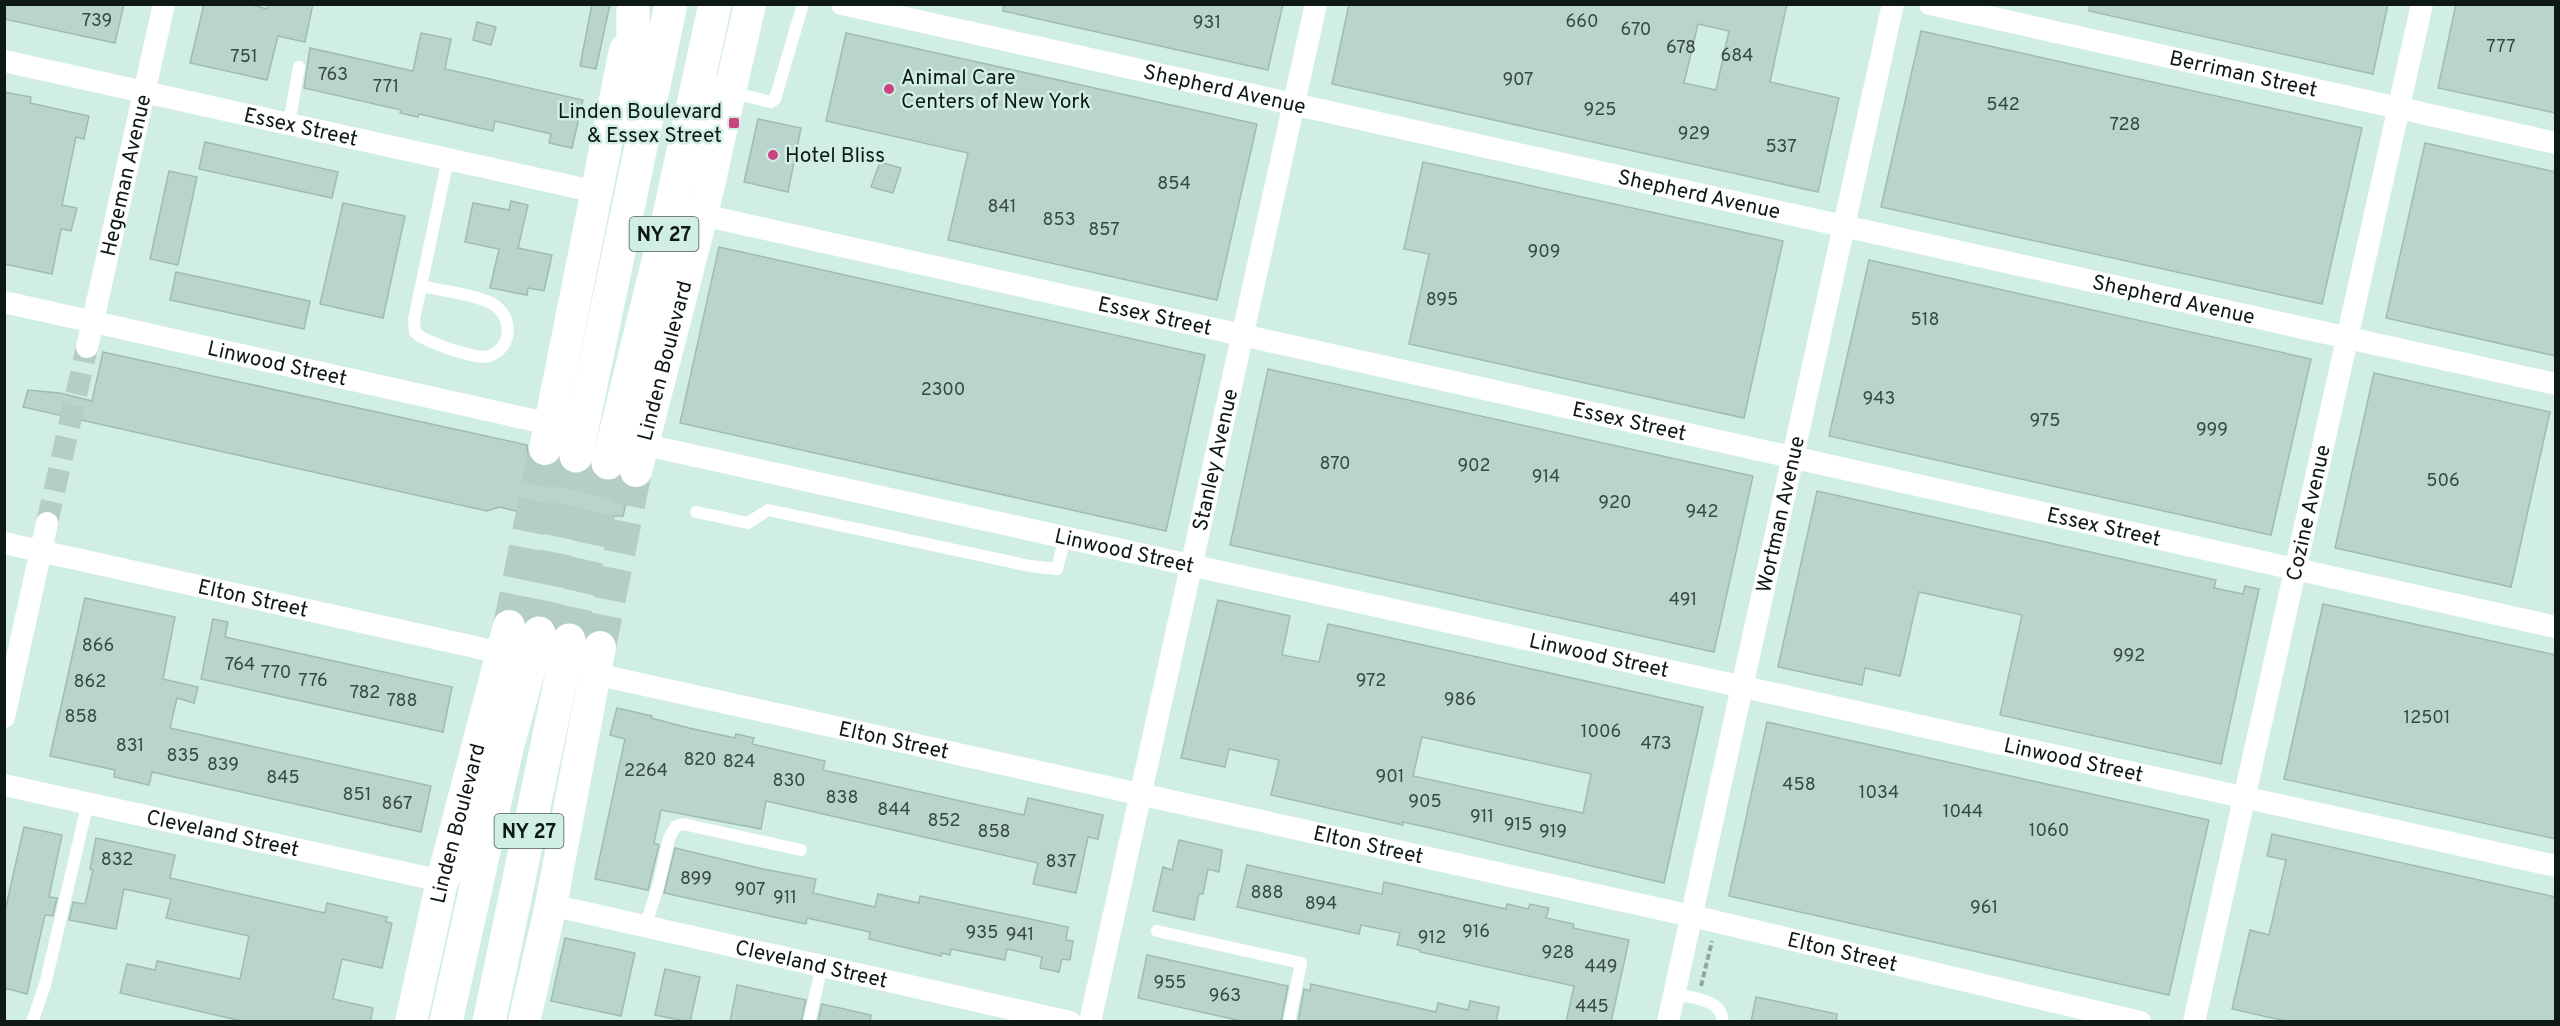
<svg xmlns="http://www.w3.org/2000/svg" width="2560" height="1026" font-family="Overpass,sans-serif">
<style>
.building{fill:#b8d4cd;stroke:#9fbbb3;stroke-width:1.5;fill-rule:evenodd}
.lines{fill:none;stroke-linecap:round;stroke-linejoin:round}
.street-tunnel{stroke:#b4cec7;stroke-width:22;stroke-dasharray:22 11;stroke-linecap:butt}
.secondary-tunnel{stroke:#b4cec7;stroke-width:32;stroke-dasharray:32 16;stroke-linecap:butt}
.highway-tunnel{stroke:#b4cec7;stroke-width:33;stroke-dasharray:33 16;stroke-linecap:butt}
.path{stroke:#90a7a1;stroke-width:4;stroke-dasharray:6 3;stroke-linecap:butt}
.lane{stroke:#fff;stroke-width:12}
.street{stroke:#fff;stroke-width:22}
.secondary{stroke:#fff;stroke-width:32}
.highway{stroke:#fff;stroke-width:33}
.poi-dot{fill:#cb4482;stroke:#d1eee6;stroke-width:2}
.labels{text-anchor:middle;stroke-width:5;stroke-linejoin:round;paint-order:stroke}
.number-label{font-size:18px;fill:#384844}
.shield{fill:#d1eee6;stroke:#485954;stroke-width:1.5}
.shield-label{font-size:20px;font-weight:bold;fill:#0e1916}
.street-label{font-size:21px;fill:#0e1916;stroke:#d1eee6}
.poi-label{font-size:21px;fill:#0e1916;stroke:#d1eee6;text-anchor:start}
</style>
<rect width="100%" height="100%" fill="#d1eee6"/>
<!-- building -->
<path class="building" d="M4,4H124L115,43L4,19Z
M204,4H248L267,9L268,4H313L305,42L278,36L267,80L190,63Z
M592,4H610L596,69L580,66Z
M1004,4H1283L1268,70L1003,11Z
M1349,4H1787L1770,82L1839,98L1818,192L1332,84ZM1698,24L1729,31L1716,90L1684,83Z
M2090,4H2388L2373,74L2089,11Z
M2456,4H2556V113L2438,88Z
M477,22L496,27L491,45L473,40Z
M1921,31L2362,128L2322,304L1881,207Z
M421,33L451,39L445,69L583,100L572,148L549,143L551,134L495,121L493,131L419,114L418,117L400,113L401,110L304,88L310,48L413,71Z
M846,33L1257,124L1217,300L948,240L968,153L826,121Z
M4,92L31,97L30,103L89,116L84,139L76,137L62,205L77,208L71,231L61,229L52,274L4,264Z
M758,119L801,128L788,192L744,182Z
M205,142L338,172L332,198L199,169Z
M2425,143L2556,172V356L2386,318Z
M880,162L901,168L893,193L871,187Z
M1423,162L1783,241L1744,418L1409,344L1429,254L1404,249Z
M169,171L197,177L178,265L150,259Z
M511,201L528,205L518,248L552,255L544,291L528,288L527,295L490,288L499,249L465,242L473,203L509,210Z
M343,203L405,216L383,318L320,304Z
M719,247L1205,355L1166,531L680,423Z
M1869,260L2311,359L2271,535L1829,436Z
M176,272L310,301L304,329L170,300Z
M103,352L527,445L528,455L533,462L541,466H550L558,461L563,470L572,474H581L590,468L595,476L603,481H613L619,477L624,484L634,488L632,501L627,499L623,516H613V520L549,519L499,507L487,511L23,407L28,390L60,393L92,401Z
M1268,369L1753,476L1714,652L1230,545Z
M2374,373L2550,412L2511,587L2335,548Z
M1817,491L2216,580L2214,588L2243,594L2245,586L2259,589L2221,764L2000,715L2022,615L1919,592L1900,676L1865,668L1862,685L1778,667Z
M85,598L175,617L163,679L198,687L194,703L177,698L170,728L431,786L421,832L152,772L149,785L114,777L115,770L50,756Z
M1218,600L1290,616L1282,655L1319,662L1328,624L1703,707L1664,883L1435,829L1403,822V825L1271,795L1279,760L1229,749L1225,767L1181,758ZM1422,737L1591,774L1583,813L1413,776Z
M2323,604L2556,655V839L2284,779Z
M213,619L228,622L225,637L452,687L443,732L201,679Z
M617,708L652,716L651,718L689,728L735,738L736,734L754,738L752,744L825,761L823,770L974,804L1024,815L1028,798L1103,815L1098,839L1088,837L1076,893L1033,884L1038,863L766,801L761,829L661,810L654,843L659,845L648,890L595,879L625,739L610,735Z
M1767,722L2209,820L2169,995L1729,896Z
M24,827L62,835L49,897L57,898L53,916L45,915L27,994L4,988V915Z
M2272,834L2556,897V1022H2290L2232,1009L2250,930L2269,935L2286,860L2267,856Z
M96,838L175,855L170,878L325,913L327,903L387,917L386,922L392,923L382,968L342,959L333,999L373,1008L370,1022H246L120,993L127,964L155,970L157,961L240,979L249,936L166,918L171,899L124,889L116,929L69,920L73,902L85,904L93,870L90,869Z
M1179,840L1222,850L1219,872L1208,869L1203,894H1199L1194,920L1153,911L1163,867L1172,870Z
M675,848L763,869L816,879L813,893L875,907L878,894L919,903L920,896L1068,927L1066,940L1073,941L1070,960L1062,959L1059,972L1040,968L1042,957L1007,949L1005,960L951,949L950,955L942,953L941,956L869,939L870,932L807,918L806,924L664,893Z
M1247,865L1382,894L1384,882L1506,909L1507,904L1528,909L1530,904L1549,908L1546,918L1574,924L1573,928L1629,940L1611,1022H1566L1574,986L1420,952V950L1397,945L1400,933L1361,925L1359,934L1237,907Z
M565,938L635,953L621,1016L551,1001Z
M1147,955L1288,986L1281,1022H1246L1138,998Z
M665,969L700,977L690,1022L655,1015Z
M1311,984L1436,1012L1438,1003L1468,1010L1470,1001L1499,1007L1496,1022H1298L1304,989L1310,991Z
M737,985L806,1000L801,1022H730Z
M1756,997L1837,1014L1836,1022H1751Z
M822,1004L871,1015L870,1022H818Z"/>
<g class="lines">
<!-- street-tunnel -->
<path class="street-tunnel" d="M47,523L87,347"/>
<!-- secondary-tunnel -->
<path class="secondary-tunnel" d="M509,626L545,449
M600,647L636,471"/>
<!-- highway-tunnel -->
<path class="highway-tunnel" d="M539,633L576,456
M569,640L608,463"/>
<!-- path -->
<path class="path" d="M1701,986L1712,941"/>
<!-- lane -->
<path class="lane" d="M730,92L771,102L775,99L803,4
M289,123L299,67
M421,286C442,291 469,293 489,302C514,313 514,348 489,356C477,360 424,342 415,332L414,319L448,159
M696,512L748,523L768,510L1030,566L1057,569L1065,537
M645,927L659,883L669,838L676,826L683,824L801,850
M1157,931L1301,963L1289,1022
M1674,994C1689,997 1724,999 1722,1022
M32,1022L45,985L88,802
M809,1022L822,966"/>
<!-- street -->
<g class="street">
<path id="s1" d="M842,4L2556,384"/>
<path id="s2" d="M1930,4L2556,143"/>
<path id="s3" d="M4,61L597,192"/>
<path id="s4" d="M702,215L2556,627"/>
<path id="s5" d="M4,302L550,424"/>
<path id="s6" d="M87,347L164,4"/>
<path id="s7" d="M641,444L2556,866"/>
<path id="s8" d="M4,543L502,653"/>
<path id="s9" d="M595,674L1692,916L2140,1022"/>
<path d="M4,717L47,523"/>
<path id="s10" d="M4,785L442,881"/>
<path id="s11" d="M551,905L1070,1022"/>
<path id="s12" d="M1090,1022L1316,4"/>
<path id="s13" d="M1668,1022L1893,4"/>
<path id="s14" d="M2194,1022L2422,4"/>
</g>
<!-- secondary -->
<g class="secondary">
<path d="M545,449L625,50"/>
<path id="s15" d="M636,471L702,215L750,4"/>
<path id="s16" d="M411,1022L442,881L509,626"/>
<path d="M524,1022L551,905L600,647"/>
</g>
<!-- highway -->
<path class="highway" d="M633,10V117
M709,91L710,179
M576,456L671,4
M608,463L666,229L715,4
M442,881L482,798
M446,1022L507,748L539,633
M489,1022L569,640"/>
</g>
<!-- markers -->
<g class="poi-dot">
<circle cx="889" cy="89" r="6"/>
<rect x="728" y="117" width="12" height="12" rx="3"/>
<circle cx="773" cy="155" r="6"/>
</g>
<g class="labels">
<!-- number labels -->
<g class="number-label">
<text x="97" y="26">739</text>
<text x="1582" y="27">660</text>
<text x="1207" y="28">931</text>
<text x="1636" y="35">670</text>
<text x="2501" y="52">777</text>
<text x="1681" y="53">678</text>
<text x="1737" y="61">684</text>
<text x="244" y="62">751</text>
<text x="333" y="80">763</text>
<text x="1518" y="85">907</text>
<text x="386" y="92">771</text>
<text x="2003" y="110">542</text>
<text x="1600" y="115">925</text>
<text x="2125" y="130">728</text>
<text x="1694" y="139">929</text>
<text x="1781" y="152">537</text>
<text x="1174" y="189">854</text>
<text x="1002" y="212">841</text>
<text x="1059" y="225">853</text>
<text x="1104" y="235">857</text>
<text x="1544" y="257">909</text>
<text x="1442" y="305">895</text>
<text x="1925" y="325">518</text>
<text x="943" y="395">2300</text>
<text x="1879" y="404">943</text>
<text x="2045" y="426">975</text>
<text x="2212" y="435">999</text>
<text x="1335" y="469">870</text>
<text x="1474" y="471">902</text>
<text x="1546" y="482">914</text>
<text x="2443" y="486">506</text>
<text x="1615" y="508">920</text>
<text x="1702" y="517">942</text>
<text x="1683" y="605">491</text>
<text x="98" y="651">866</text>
<text x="2129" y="661">992</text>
<text x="240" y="670">764</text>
<text x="276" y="678">770</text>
<text x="313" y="686">776</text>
<text x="1371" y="686">972</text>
<text x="90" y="687">862</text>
<text x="365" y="698">782</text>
<text x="1460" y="705">986</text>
<text x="402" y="706">788</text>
<text x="81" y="722">858</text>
<text x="2427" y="723">12501</text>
<text x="1601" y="737">1006</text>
<text x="1656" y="749">473</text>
<text x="130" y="751">831</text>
<text x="183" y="761">835</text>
<text x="700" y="765">820</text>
<text x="739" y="767">824</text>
<text x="223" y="770">839</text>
<text x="646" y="776">2264</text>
<text x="1390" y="782">901</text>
<text x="283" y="783">845</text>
<text x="789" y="786">830</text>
<text x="1799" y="790">458</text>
<text x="1879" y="798">1034</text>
<text x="357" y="800">851</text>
<text x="842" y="803">838</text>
<text x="1425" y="807">905</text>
<text x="397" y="809">867</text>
<text x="894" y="815">844</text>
<text x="1963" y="817">1044</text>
<text x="1482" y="822">911</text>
<text x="944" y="826">852</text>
<text x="1518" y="830">915</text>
<text x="2049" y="836">1060</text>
<text x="994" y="837">858</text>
<text x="1553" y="837">919</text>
<text x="117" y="865">832</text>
<text x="1061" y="867">837</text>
<text x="696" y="884">899</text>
<text x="750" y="895">907</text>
<text x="1267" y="898">888</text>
<text x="785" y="903">911</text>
<text x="1321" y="909">894</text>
<text x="1984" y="913">961</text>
<text x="1476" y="937">916</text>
<text x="982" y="938">935</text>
<text x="1020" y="940">941</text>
<text x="1432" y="943">912</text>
<text x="1558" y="958">928</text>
<text x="1601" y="972">449</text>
<text x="1170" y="988">955</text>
<text x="1225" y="1001">963</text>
<text x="1592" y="1012">445</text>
</g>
<!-- shield labels -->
<g class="shield">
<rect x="629.5" y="217" width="69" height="34" rx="4.5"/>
<rect x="494.5" y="814" width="69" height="34" rx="4.5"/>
</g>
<g class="shield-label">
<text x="664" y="241">NY 27</text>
<text x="529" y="838">NY 27</text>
</g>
<!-- street labels -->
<g class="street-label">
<text dy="7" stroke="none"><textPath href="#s2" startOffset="321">Berriman Street</textPath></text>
<text dy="7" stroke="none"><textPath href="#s1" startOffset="392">Shepherd Avenue</textPath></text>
<text dy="7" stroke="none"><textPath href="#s3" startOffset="304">Essex Street</textPath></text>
<text dy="7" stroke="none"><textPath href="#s6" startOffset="176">Hegeman Avenue</textPath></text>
<text dy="7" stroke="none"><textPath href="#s1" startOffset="878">Shepherd Avenue</textPath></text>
<text dy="7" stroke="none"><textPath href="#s1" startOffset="1364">Shepherd Avenue</textPath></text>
<text dy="7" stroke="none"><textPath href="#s4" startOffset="464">Essex Street</textPath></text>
<text dy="7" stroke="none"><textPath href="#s15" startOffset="114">Linden Boulevard</textPath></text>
<text dy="7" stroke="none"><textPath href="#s5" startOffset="280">Linwood Street</textPath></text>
<text dy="7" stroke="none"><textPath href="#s4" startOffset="950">Essex Street</textPath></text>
<text dy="7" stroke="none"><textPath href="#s12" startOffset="576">Stanley Avenue</textPath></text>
<text dy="7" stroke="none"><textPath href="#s13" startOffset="520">Wortman Avenue</textPath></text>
<text dy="7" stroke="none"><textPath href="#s14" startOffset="522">Cozine Avenue</textPath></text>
<text dy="7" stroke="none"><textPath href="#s4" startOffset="1436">Essex Street</textPath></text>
<text dy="7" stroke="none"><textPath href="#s7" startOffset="495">Linwood Street</textPath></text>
<text dy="7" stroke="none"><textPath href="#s8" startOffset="255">Elton Street</textPath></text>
<text dy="7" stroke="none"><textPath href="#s7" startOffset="981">Linwood Street</textPath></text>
<text dy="7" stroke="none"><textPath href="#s9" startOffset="306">Elton Street</textPath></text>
<text dy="7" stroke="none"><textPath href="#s7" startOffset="1467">Linwood Street</textPath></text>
<text dy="7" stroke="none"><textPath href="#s16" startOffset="204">Linden Boulevard</textPath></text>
<text dy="7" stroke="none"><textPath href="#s10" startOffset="224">Cleveland Street</textPath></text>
<text dy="7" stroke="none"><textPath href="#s9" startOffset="792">Elton Street</textPath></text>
<text dy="7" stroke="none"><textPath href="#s9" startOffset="1278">Elton Street</textPath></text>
<text dy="7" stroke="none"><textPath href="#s11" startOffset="267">Cleveland Street</textPath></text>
</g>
<!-- poi labels -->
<g class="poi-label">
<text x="901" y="84">Animal Care<tspan x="901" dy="24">Centers of New York</tspan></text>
<text x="722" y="118" text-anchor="end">Linden Boulevard<tspan x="722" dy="24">&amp; Essex Street</tspan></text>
<text x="785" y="162">Hotel Bliss</text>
</g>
</g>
<!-- border -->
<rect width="2560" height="1026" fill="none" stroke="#0e1916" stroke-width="12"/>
</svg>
